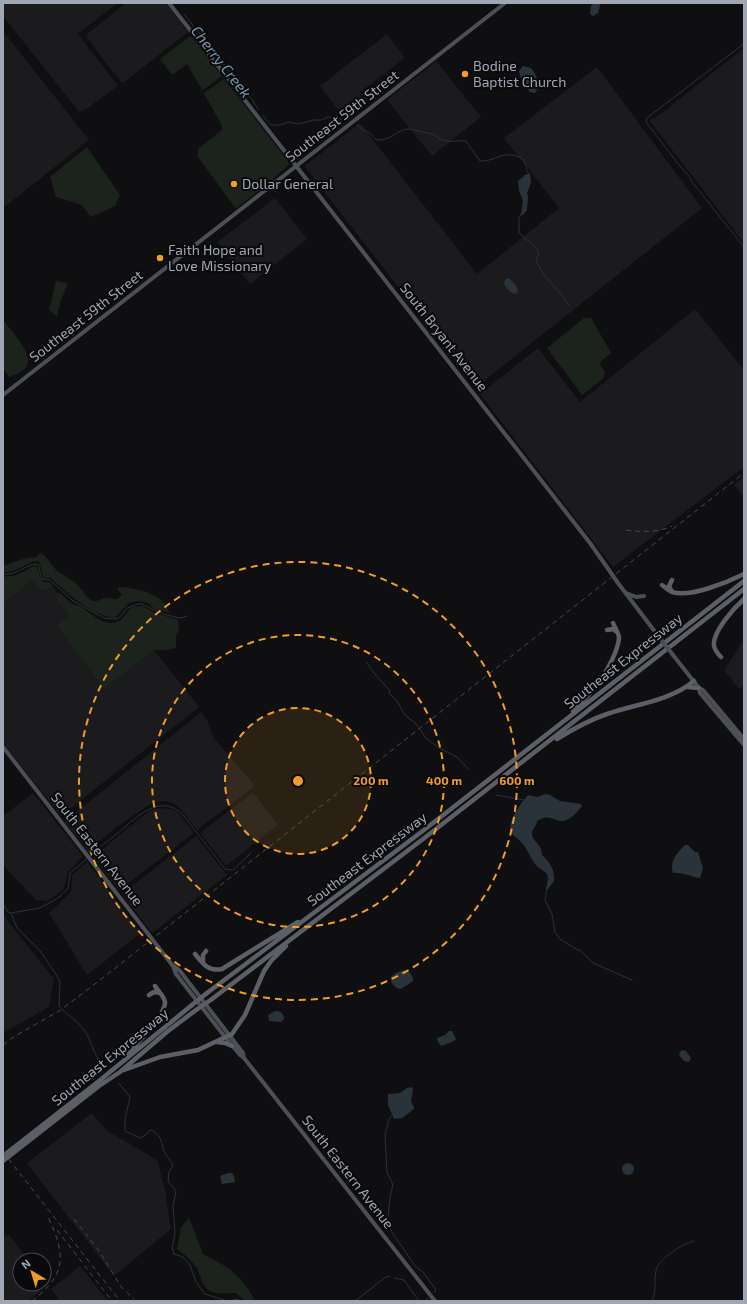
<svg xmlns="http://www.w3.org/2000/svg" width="747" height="1304" font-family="'Exo 2',sans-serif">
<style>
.built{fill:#1b1b1e}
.green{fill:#1c231c}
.water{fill:#293339}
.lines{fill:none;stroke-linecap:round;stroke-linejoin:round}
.stream{stroke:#293339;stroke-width:1}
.major{stroke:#4c4f55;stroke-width:4}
.highway{stroke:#5c6066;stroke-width:4.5}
.rail{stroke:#474a4f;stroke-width:1;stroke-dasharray:5 4;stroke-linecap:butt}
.major-bridge{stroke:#4c4f55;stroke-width:4}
.highway-bridge{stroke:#5c6066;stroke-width:4.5}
.ring{fill:none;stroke:#f09e28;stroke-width:2;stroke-dasharray:7 5}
.poi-dot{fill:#f09e28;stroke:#0a0a0c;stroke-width:1.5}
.labels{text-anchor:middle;stroke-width:4;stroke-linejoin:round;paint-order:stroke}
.poi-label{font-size:14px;fill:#a0a7b2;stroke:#0a0a0c;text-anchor:start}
.street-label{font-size:14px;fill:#a0a7b2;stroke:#0a0a0c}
.water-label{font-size:15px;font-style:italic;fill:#7798ad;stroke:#0a0a0c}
.centre{fill:#f09e28;stroke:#0a0a0c;stroke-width:2}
.ring-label{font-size:12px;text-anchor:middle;font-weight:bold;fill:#f09e28;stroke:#0a0a0c;stroke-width:4;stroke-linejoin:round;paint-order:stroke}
</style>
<rect width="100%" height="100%" fill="#0f0f11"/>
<!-- built -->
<path class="built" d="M3,3H118L78,34L118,86L85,110L79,112L3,16Z
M126,3H166L188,32L123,83L121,82L87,38L86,35Z
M3,31L89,140L3,208Z
M387,34L405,58L359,93L366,103L345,119L320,86Z
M744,48V243L649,120L658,116Z
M436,61L481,117L432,156L387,100Z
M597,67L702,208L476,387L305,167L306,165L360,123L477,274L559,208L504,138Z
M275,198L307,239L250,284L217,242Z
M695,309L744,370V467L613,567L480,394L538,348L580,402Z
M744,477V497L734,485Z
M32,581L41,591L53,587L59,596L56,599L69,615L57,626L104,688L154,650L199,707L61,816L3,743V602Z
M744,639V685L739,689L724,670Z
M201,712L207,720L214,738L253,784L254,787L197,830L178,806L171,802L162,801L152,803L118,826L88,851L65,821Z
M33,793L83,856L68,872L64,889L48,901L36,900L3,865V816Z
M252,793L254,794L278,825L226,866L200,833Z
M163,808L174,810L180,815L194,833L121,889L119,890L93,857L145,814L153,809Z
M196,836L227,875L152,933L123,895V893Z
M87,862L141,933L87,975L49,913L71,892L72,875Z
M3,915L54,979L49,1007L3,1033Z
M92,1113L106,1130L157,1160L165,1189L171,1229L114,1276L27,1163Z
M9,1235L29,1260H20V1284H36L41,1291L28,1301H3V1236Z
M80,1266L108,1301H60L51,1289Z"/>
<!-- green -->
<path class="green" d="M190,36L192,37L222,76L203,90H202L187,64L172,75L160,59Z
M224,79L288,161L289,165L236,209L198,157V151L199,148L221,131L222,128L221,124L204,93Z
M87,147L120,195L115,206L91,217L82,205L56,197L50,177Z
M56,281L68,283L61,300L57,316L49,310Z
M584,318H591L611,353L599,363L605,372L603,379L582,395L547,348Z
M3,320C11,330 28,348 28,361C28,370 16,375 9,377L5,371L3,372Z
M40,552L45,556L56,570L77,584L88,598L92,601H97L104,598L117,599L122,595L117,588C125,585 153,593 160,599C164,602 167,608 170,612L168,613L162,610L155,609L148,603L137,601L129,603L115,618C91,615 69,595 51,578H44C41,572 42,567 38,561C25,562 18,573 3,572V566L23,559L37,557Z
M35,565C40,569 39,577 43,582H49L53,587L41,591L32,581L3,603V576C13,579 27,570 35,565Z
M56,592C62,594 66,599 71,603C73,605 77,605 80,606C90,613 105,628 119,621C125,617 127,611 132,607L143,606L155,613L178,620L179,629L176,635V648L166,650H154L104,689L57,626L69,615L56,599L59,596Z
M189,1218L203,1254L227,1267L238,1277L247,1287L255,1301H244L243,1299L236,1293C228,1293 217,1295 210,1291C201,1286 201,1274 196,1267C191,1259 184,1254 177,1249L181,1227Z"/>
<!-- water -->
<path class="water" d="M594,3H599L600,5L598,13L594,16L591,15L590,13L591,6Z
M523,66L531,68C537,75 541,84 535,93L530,92L521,79L519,71Z
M530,173L531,183L527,193L528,197L527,210L523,215H521L523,201L519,190L518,181L525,175Z
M507,278L510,279L515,284L518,290L516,294C510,293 505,288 504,282Z
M545,794L550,795L560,801L581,804L582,806C558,837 556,808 537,821C537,826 531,830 532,835C534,843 542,844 542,855C550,862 555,870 554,881L548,889H546L548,879L547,874C543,870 538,868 535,864C530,857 527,848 521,842C518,838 513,837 511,831C507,821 522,802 528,795L538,797Z
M685,845H688L695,852H698L703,868L700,878C690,877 683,872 673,873C669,862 677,853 685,845Z
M403,970C409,970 413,975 413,981L401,989C395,988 390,983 391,977L396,973Z
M275,1011C280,1011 284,1013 284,1019L281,1022L269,1021L268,1015Z
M449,1031H452L456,1039L454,1041L441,1046L437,1040V1038L445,1035Z
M682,1050L686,1051L691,1058L689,1062L684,1061L679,1055L680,1052Z
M412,1087L413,1090L411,1102L414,1107V1109L402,1118L394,1119L388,1105V1094L400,1093L407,1088Z
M622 1169a6 6 0 1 1 12 0a6 6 0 1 1-12 0Z
M228,1173H232L234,1176L235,1182L222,1184L220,1176Z"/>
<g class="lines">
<!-- stream -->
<path class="stream" d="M175,3L176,4
M184,14L253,101L258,109
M744,42L741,46L647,118L646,122L679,165L689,176L692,182L744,247
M263,116L271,125H280L288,122L299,124L314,120H321L329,117L347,120
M357,125C363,131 372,132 376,140C393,141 395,130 408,129C411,129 428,133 432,134C438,136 440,141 448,141C455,142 460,140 466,141L480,161C494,162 503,150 519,157C521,158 522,158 524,160C527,165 525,170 529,174
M521,214L519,219V232C525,241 533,242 539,253L536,261L544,275L564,298L569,306
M3,574C19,576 26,563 38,564L42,579L50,580L73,601L104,618L117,619L121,616L127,608L138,604H142L163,614L175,617L181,618L187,616
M367,663L374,673L390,691L389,693L397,701L405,715L416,724L426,738L439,748L457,757L469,770
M496,795L524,800
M90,856C98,847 110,840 119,832C137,817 160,792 183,815L225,869L233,870L251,853
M547,888L545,900L552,914L555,932L560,939L576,949L581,951L593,963L632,980
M3,904L9,913H11L17,928L41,952L59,979L60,982L59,1006C67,1015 78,1021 85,1031C91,1040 92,1049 98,1059
M11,913L40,908L58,898L68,889L70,873L88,858
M118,1083L123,1088L130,1097L125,1119V1131L140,1138L147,1134L150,1130C161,1133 161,1142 164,1151C166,1156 171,1160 173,1166L169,1172L168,1181L176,1191L173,1206L175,1233L172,1248L174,1254L183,1257L190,1265L196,1282L205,1294L224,1300L230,1301L238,1299L240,1301
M392,1115L389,1119L385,1135L387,1172L393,1185L390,1197L388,1217L391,1231L416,1267L423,1272L436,1290L434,1293
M394,1278L404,1280L419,1301
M355,1301L386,1277L390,1276
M425,1301L428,1298
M651,1301C658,1292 653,1282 656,1271C658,1259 682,1244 694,1241"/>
<!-- major -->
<path class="major" d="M169,3L590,543L618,583L659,637
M3,395L505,3
M626,593L636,597L644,596
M673,655L699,688L703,690L744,739
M699,688L700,693L744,745
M3,747L173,966L176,974L225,1037L240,1055L244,1058L435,1301
M174,966L180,971L243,1053L244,1058"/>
<!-- highway -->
<path class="highway" d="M672,580L669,586L672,592
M662,585C665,587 668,590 672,592C690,598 728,582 744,574
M607,630L613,629L617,632
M721,657C718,654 715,650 714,646C712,632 734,608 744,599
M687,687L699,688
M573,711C591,694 606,676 615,653C617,648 619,643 619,637C618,632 615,628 613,623
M557,739C573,729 589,720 607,714C636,704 670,701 694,681
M195,954C203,964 209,972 222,969L298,922
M203,963V955L206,951
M207,993L424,830L744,581
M149,995L154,992L160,993
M212,999L427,836L744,589
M217,1042L225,1043L232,1046
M128,1055C136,1044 166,1014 165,1002C164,996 158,991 155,986
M124,1070L160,1057L198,1050L232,1034L245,1015L264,971L271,961L286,946
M3,1156L99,1081L192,1005
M3,1161L99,1086L120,1072L168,1031L196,1010"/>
<!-- rail -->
<path class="rail" d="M626,530C642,532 657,533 672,526
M3,1045L15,1036L59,1011L86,991L744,473
M3,1152L120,1301
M74,1219L99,1251L122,1288L134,1299
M57,1230L112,1301
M32,1301C67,1274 66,1255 48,1217"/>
<!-- major-bridge -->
<path class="major-bridge" d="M659,637L673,655"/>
<!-- highway-bridge -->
<path class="highway-bridge" d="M192,1005L207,993
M196,1010L212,999"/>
</g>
<!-- distance rings -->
<circle cx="298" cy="781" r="73" fill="#f09e28" fill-opacity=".12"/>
<g class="ring">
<circle cx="298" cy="781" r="73"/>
<circle cx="298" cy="781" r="146"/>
<circle cx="298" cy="781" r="219"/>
</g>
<!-- markers -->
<g class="poi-dot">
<circle cx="465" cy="74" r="4"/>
<circle cx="234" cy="184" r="4"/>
<circle cx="160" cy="258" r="4"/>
</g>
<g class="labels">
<!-- poi labels -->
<g class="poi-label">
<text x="473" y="71">Bodine<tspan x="473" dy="16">Baptist Church</tspan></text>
<text x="242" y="189">Dollar General</text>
<text x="168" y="255">Faith Hope and<tspan x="168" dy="16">Love Missionary</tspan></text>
</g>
<!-- street labels -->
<g class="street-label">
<text transform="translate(342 116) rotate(-38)" y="5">Southeast 59th Street</text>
<text transform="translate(86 316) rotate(-38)" y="5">Southeast 59th Street</text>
<text transform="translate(444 337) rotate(52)" y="5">South Bryant Avenue</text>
<text transform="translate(623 661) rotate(-38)" y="5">Southeast Expressway</text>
<text transform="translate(97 849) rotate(52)" y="5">South Eastern Avenue</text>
<text transform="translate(367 859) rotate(-37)" y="5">Southeast Expressway</text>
<text transform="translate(110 1057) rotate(-39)" y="5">Southeast Expressway</text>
<text transform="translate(348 1172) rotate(52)" y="5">South Eastern Avenue</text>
</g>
<!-- water labels -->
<g class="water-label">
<text transform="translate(221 62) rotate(52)" y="5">Cherry Creek</text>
</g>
</g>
<circle cx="298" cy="781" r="6" class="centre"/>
<g class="ring-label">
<text x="371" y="785">200 m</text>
<text x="444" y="785">400 m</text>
<text x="517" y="785">600 m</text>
</g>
<!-- border -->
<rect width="747" height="1304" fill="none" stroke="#a0a7b2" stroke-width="8"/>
<!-- north arrow -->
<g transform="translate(32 1272) rotate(322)"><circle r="19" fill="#0a0a0c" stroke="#46494e"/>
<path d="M0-3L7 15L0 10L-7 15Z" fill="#f09e28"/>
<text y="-6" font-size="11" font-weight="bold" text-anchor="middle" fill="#a0a7b2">N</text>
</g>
</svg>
